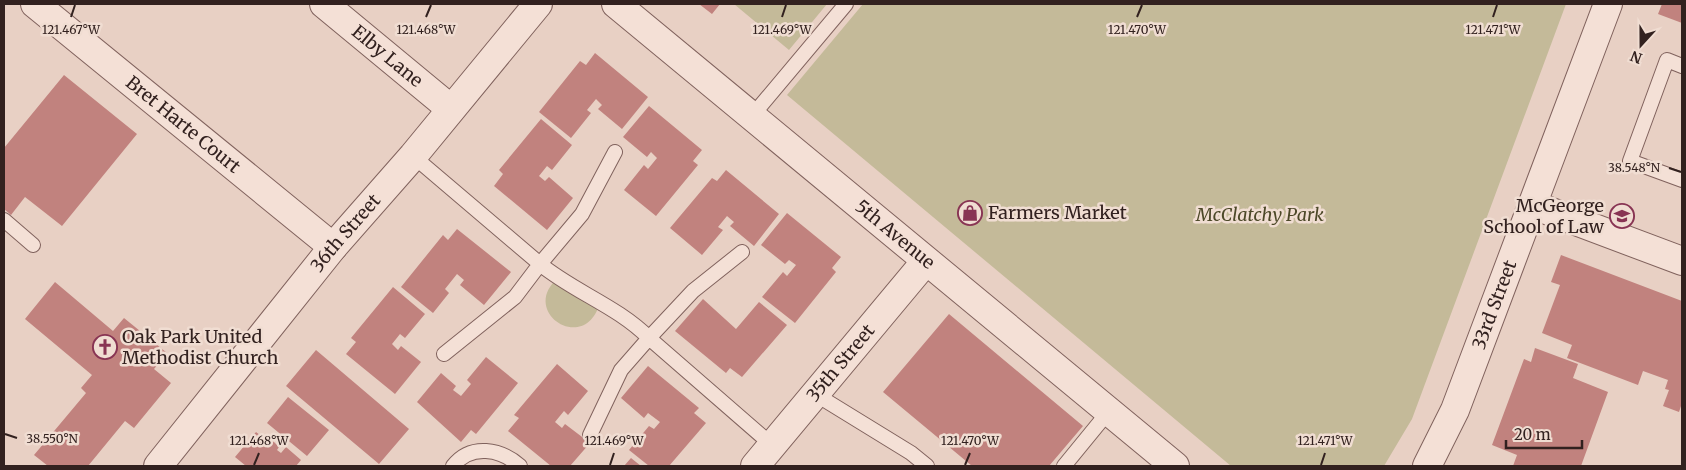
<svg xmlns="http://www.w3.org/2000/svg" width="1686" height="470" font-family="Merriweather,serif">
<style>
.green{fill:#c4ba99}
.building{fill:#c1827e}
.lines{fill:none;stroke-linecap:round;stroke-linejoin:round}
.service-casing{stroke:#80625d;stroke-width:16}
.minor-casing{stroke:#80625d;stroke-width:30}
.tertiary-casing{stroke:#80625d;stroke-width:30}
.service{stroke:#f4e0d6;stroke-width:14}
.minor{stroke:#f4e0d6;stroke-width:28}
.tertiary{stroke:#f4e0d6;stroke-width:28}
.ticks{fill:none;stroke:#32211f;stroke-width:2}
.labels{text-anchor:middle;stroke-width:5;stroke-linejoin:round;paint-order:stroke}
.street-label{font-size:18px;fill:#32211f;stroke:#f0ddd2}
.poi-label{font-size:18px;fill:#32211f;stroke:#f0ddd2;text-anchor:start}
.park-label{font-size:18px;font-style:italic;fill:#4c4828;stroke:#f0ddd2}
.ticks-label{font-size:12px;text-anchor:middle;fill:#32211f;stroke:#f0ddd2;stroke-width:5;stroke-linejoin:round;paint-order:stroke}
</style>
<rect width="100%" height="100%" fill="#e8d0c4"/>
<!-- green -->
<path class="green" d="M734,4H827L789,50Z
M863,4H1566L1412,419L1384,466H1231L787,95Z
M558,278L600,302C586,356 518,312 558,278Z"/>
<!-- building -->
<path class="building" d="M699,4H720L712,14Z
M1662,4H1682V23L1658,14Z
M595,53L648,97L622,129L598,109L602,105L596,99L587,110L591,113L571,138L539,112L580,61L586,65Z
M64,75L137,134L62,226L25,197L11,215L4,209V148Z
M649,106L702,150L693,161L698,165L656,216L624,190L644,165L648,169L657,158L651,152L647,157L623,137Z
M541,119L572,145L552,170L547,166L539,176L545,181L549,177L573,198L547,230L494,186L503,174L499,170Z
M726,170L779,214L754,246L730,226L734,222L727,216L718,227L723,230L702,255L670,228L712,178L717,181Z
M787,213L841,257L832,268L836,272L795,323L762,297L783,272L787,276L796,265L789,260L785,264L761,245Z
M457,229L511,272L484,305L460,285L464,280L457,274L445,289L449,293L433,313L401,287L443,235L448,240Z
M1561,255L1682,301V403L1679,412L1663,406L1669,390L1665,389L1668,380L1643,371L1638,385L1567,358L1572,345L1542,333L1560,285L1551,282Z
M55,282L113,331L124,318L167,353L154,369L171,383L134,428L125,421L88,466H48L34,455L86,393L81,388L92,375L25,319Z
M393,287L425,314L405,338L400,334L392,344L398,350L401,346L421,362L395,394L346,354L356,342L351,338Z
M703,299L736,329L759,302L787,325L742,377L730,368L726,373L675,331Z
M949,314L1083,426L1049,466H972L883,392Z
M1535,348L1578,364L1573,378L1608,392L1581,466H1513L1517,455L1492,445L1524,359L1531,362Z
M316,350L409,429L379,464L286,386Z
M486,357L518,383L476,434L471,430L461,442L417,402L441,373L456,386L453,390L461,396L471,384L467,380Z
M557,364L588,391L568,415L564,411L555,422L562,428L565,424L590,443L570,466H551L508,431L519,418L514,415Z
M648,366L699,408L694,413L706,423L669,466H649L629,450L649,426L654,429L660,422L648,413L644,418L621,398Z
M288,397L329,430L307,456L267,423Z
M256,432L270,443L272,440L279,447L277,450L281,453L286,447L301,460L296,466H246L235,457Z
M631,458L641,466H624Z"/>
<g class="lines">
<defs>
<path id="service" d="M1682,66L1667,60L1630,161L1682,180
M752,116L846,4
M413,156L540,264L582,214L615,152
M4,220L33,245
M444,354L515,297L540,264C574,292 617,306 649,338L693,291L742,252
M815,394L911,453L927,466
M590,435L621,370L649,338L772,445
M453,466C471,443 501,449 520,466
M1064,466L1109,411"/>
<g id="minor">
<path id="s1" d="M35,4L333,247"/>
<path id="s2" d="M324,4L451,109"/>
<path id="s3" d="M616,4L1175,466"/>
<path d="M1533,205L1682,261"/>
<path id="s4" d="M158,466L333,247L413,156L538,4"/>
<path id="s5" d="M755,466L926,261"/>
</g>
<g id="tertiary">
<path id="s6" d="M1427,466L1455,410L1608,4"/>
</g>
</defs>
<!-- service casing -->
<use href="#service" class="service-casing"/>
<!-- minor casing -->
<use href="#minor" class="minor-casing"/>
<!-- tertiary casing -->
<use href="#tertiary" class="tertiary-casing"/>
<!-- service -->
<use href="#service" class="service"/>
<!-- minor -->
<use href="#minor" class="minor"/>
<!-- tertiary -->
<use href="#tertiary" class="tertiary"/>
</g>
<!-- ticks -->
<path class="ticks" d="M71,17L75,5M426,17L431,5M782,17L786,5M1137,17L1142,5M1493,17L1497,5M1669,168L1681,172M5,434L17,438M254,465L259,453M610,465L614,453M965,465L970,453M1321,465L1325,453"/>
<!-- icons -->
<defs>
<symbol id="shop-ring" viewBox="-11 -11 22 22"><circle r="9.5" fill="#f0ddd2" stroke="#883453" stroke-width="1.5"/><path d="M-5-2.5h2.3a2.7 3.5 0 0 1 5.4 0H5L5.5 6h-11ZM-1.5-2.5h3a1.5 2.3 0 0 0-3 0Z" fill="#883453"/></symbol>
<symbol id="university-ring" viewBox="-11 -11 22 22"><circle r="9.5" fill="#f0ddd2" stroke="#883453" stroke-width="1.5"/><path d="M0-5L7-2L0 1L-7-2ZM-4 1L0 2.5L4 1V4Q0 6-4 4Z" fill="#883453"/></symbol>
<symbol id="church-ring" viewBox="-11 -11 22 22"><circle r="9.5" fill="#f0ddd2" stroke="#883453" stroke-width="1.5"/><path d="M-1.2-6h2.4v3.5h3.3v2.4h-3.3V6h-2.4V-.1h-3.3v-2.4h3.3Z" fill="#883453"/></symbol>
</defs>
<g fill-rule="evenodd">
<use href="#shop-ring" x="956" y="199" width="28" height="28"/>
<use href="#university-ring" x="1608" y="202" width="28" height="28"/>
<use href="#church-ring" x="91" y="333" width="28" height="28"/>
</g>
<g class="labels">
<!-- street labels -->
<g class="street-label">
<text dy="6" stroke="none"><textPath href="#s2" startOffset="82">Elby Lane</textPath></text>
<text dy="6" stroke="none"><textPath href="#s1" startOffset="191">Bret Harte Court</textPath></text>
<text dy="6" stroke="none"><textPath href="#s4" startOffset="299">36th Street</textPath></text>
<text dy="6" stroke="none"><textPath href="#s3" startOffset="362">5th Avenue</textPath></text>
<text dy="6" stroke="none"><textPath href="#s6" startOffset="175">33rd Street</textPath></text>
<text dy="6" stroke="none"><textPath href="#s5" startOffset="134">35th Street</textPath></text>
</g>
<!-- poi labels -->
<g class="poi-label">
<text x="1604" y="212" text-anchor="end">McGeorge<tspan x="1604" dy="21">School of Law</tspan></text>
<text x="988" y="219">Farmers Market</text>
<text x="122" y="343">Oak Park United<tspan x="122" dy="21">Methodist Church</tspan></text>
</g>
<!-- park labels -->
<g class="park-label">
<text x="1260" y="221">McClatchy Park</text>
</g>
</g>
<g class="ticks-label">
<text x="71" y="34">121.467°W</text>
<text x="426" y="34">121.468°W</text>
<text x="782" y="34">121.469°W</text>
<text x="1137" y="34">121.470°W</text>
<text x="1493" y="34">121.471°W</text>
<text x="1634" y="172">38.548°N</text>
<text x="52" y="443">38.550°N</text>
<text x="259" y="445">121.468°W</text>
<text x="614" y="445">121.469°W</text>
<text x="970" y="445">121.470°W</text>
<text x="1325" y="445">121.471°W</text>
</g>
<!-- border -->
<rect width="1686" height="470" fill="none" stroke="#32211f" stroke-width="10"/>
<!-- north arrow -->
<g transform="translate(1641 45) rotate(201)" stroke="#f0ddd2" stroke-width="4" paint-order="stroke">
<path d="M0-4L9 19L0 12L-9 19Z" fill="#32211f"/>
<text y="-8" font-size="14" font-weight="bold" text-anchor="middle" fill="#32211f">N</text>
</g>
<!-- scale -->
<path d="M1506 440v8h76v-8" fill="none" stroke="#32211f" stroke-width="2.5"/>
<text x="1514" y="440" font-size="15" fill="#32211f" stroke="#f0ddd2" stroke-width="4" paint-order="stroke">20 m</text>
</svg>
